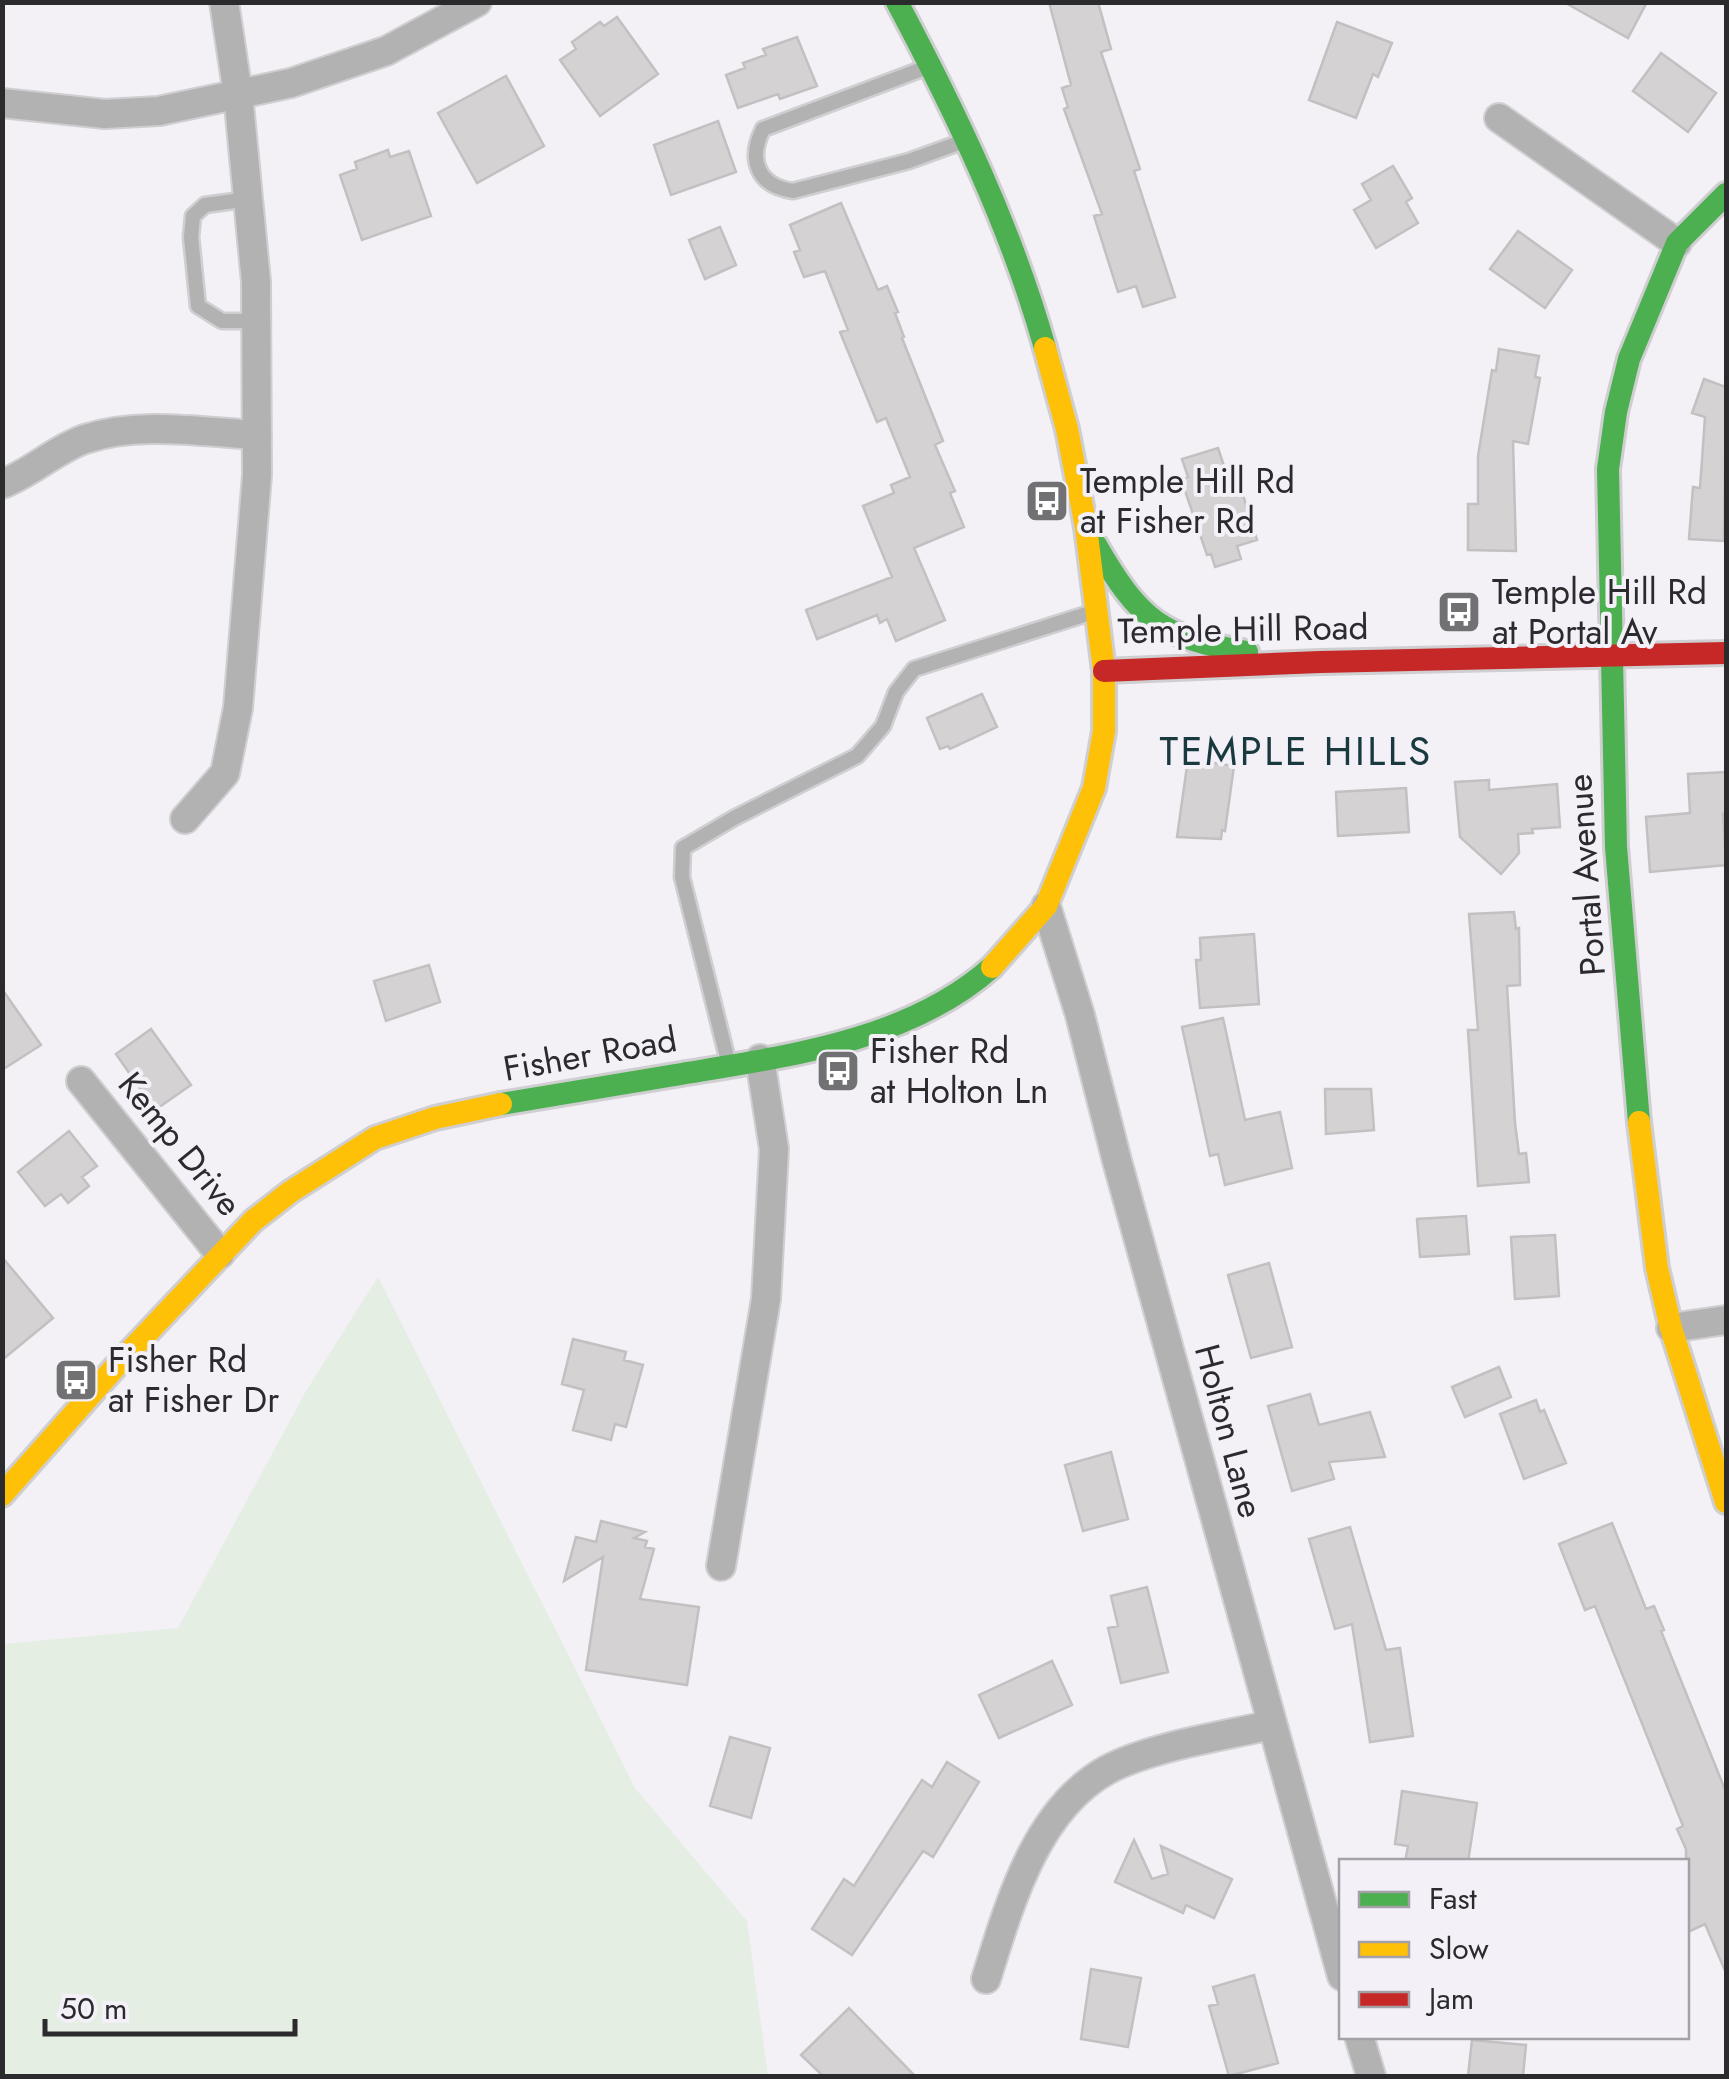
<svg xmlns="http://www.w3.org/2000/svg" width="1729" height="2079" font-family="Jost,sans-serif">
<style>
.green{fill:#e4eee2}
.building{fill:#d5d2d4;stroke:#c2c0c1;stroke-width:2.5}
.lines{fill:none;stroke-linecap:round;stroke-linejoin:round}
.lane-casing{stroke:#cfced1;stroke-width:19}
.street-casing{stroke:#cfced1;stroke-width:32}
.fast-casing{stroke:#cfced1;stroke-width:28}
.slow-casing{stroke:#cfced1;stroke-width:28}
.jam-casing{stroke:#cfced1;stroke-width:28}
.lane{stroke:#b2b2b3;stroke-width:14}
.street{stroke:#b2b2b3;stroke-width:28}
.fast{stroke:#4caf50;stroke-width:22}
.slow{stroke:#ffc107;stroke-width:22}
.jam{stroke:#c62828;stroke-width:22}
.labels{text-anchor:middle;stroke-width:8;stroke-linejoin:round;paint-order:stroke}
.poi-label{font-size:35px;fill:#2b2a2d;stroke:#f3f0f7;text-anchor:start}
.street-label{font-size:35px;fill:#2b2a2d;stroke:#f3f0f7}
.quarter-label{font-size:40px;letter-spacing:2.5px;fill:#183a3f;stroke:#f3f0f7}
</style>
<rect width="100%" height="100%" fill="#f3f1f6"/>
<!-- green -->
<path class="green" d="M378,1277L635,1788L747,1921L768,2076H3V1644L178,1628L306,1391Z"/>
<!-- building -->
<path class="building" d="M1049,2H1098L1111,49L1101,52L1140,169L1134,171L1175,297L1143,307L1136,286L1118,292L1094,216L1102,214L1064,109L1068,107L1062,88L1071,85Z
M1564,2H1647L1628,38Z
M617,17L658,74L600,116L560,60L576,49L572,42L600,22L604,26Z
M1337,22L1392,43L1378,77L1373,74L1356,118L1309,100Z
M797,37L817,86L780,99L778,94L738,108L726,75L745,68L743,63L766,55L763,49Z
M1661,53L1716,93L1688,132L1633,91Z
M506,76L544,146L477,183L438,113Z
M718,121L736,172L671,195L654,145Z
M388,150L390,157L409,151L431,216L362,240L340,175L357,169L355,162Z
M1393,166L1412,198L1406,202L1418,223L1376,248L1354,210L1371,200L1362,184Z
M841,203L878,290L887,286L898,312L895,313L904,337L902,338L943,441L935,445L955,491L950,493L964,527L914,548L945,620L896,641L887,619L880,623L877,615L817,639L806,610L892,577L863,506L894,493L891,485L910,477L886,418L877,422L840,332L848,330L825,271L804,277L794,252L800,250L790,225Z
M720,227L736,265L705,279L689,240Z
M1518,231L1572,270L1545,308L1490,269Z
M1499,349L1539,356L1535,377L1540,378L1528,444L1513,441L1516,551L1468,550V504H1478V456L1492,370L1496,371Z
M1704,379L1726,387L1724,541L1689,539L1693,487L1700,488L1705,417L1692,413Z
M1218,448L1225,469L1234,466L1257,540L1237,546L1241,559L1215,567L1211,554L1207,555L1181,479L1188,477L1182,459Z
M982,694L997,727L950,749L948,746L940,749L927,718Z
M1188,759L1234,766L1225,831L1222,830L1221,839L1177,837Z
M1726,772V814H1723L1726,865L1650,872L1646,817L1690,813L1688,774Z
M1489,780V790L1557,784L1560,827L1532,829L1533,833L1518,834L1519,853L1501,874L1460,837L1455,782Z
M1406,788L1409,832L1338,836L1336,792Z
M1514,912L1516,929L1519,928L1520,985L1507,986L1515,1123L1519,1154L1526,1153L1529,1182L1478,1186L1468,1030H1478L1469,914Z
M1254,934L1259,1004L1200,1008L1196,960H1201L1200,938Z
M429,965L440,1002L386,1021L374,981Z
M2,989L41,1045L2,1070Z
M1223,1018L1245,1120L1280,1112L1292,1168L1225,1185L1218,1154L1210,1156L1182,1027Z
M151,1029L191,1085L155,1110L116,1054Z
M1325,1089H1371L1374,1130L1326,1134Z
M69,1131L97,1166L82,1177L89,1186L68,1203L61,1194L45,1206L18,1172Z
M1466,1216L1469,1254L1420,1257L1417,1219Z
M1555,1235L1559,1296L1515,1299L1511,1237Z
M2,1257L53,1318L2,1360Z
M1269,1263L1292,1347L1251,1358L1228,1275Z
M573,1339L626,1352L624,1360L643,1365L626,1427L615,1424L611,1440L573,1430L584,1390L562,1384Z
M1499,1367L1511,1397L1465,1417L1452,1387Z
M1310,1394L1319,1425L1370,1412L1385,1457L1329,1462L1334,1479L1292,1491L1268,1406Z
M1536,1400L1540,1412L1544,1410L1566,1463L1524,1479L1500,1414Z
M1111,1452L1128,1519L1083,1531L1065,1465Z
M601,1521L645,1532L634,1538L647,1541L645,1547L654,1549L640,1599L699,1607L687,1685L586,1670L603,1557L564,1581L576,1537L596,1542Z
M1612,1523L1646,1609L1654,1606L1664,1630L1661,1631L1726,1792V1973L1705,1924L1686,1933V1849L1677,1829L1683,1826L1595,1606L1585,1610L1559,1544Z
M1350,1527L1386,1650L1400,1648L1413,1736L1370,1742L1352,1624L1335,1629L1309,1539Z
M1147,1587L1168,1672L1121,1683L1108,1628L1118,1626L1111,1596Z
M1052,1661L1072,1705L999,1738L979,1695Z
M730,1737L770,1748L751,1818L710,1806Z
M947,1762L979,1782L933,1857L923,1851L852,1955L812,1929L844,1879L854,1886L922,1780L932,1787Z
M1402,1791L1477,1803L1468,1862H1405L1408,1846L1395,1844Z
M1134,1840L1152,1879L1168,1874L1161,1846L1232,1879L1214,1918L1186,1905L1183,1913L1115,1882Z
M1091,1969L1141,1978L1128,2047L1081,2039Z
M1254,1975L1278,2063L1229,2076L1209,2006L1218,2004L1213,1987Z
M849,2008L915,2076H823L801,2055Z
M1472,2040L1526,2045L1523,2076H1468Z"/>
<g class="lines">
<defs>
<path id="lane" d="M930,66L763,129C748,159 757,186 793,191L909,161L964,141
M249,199L205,205L193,216L191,237L198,306L222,321H256
M728,1061L682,877L683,848L734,818L857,756L883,726L896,692L914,669L1093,612"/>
<path id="street" d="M2,103L105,114L159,111L291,83L386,51L477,2
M1499,118L1677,243
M2,484C31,473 56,449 85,439C139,421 201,432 257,435
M185,819L225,773L238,708L257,475L256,282L238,94L224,2
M1046,906L1080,1015L1117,1161L1342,1976
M81,1081L220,1254
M1671,1328L1726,1320
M721,1566L766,1299L774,1149L760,1059
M986,1979C1009,1906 1035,1810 1107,1770C1149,1747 1223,1736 1271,1725
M1359,2036L1371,2076"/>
<path id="fast" d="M897,2C956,113 1011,227 1045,348
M1096,545C1139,620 1162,638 1247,652
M501,1104C559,1094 617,1085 675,1075C782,1057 908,1042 992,967
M1639,1122L1616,847L1608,469L1616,412L1629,359L1677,243L1726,194"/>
<path id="slow" d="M992,967L1046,906L1094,788L1104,731V671L1086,527L1067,429L1045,348
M1639,1122L1657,1268L1671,1328L1726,1502
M2,1495L117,1365L253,1221L290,1192L375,1138L435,1118L501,1104"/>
<path id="jam" d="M1104,671L1320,662L1726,653"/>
</defs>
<!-- lane casing -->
<use href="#lane" class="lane-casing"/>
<!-- street casing -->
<use href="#street" class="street-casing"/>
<!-- fast casing -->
<use href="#fast" class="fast-casing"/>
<!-- slow casing -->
<use href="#slow" class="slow-casing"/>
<!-- jam casing -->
<use href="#jam" class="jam-casing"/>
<!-- lane -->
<use href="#lane" class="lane"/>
<!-- street -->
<use href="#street" class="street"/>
<!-- fast -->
<use href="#fast" class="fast"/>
<!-- slow -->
<use href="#slow" class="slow"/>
<!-- jam -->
<use href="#jam" class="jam"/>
</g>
<!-- icons -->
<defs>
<symbol id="bus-square" viewBox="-11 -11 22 22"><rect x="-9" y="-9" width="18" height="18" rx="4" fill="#717073" stroke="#f3f0f7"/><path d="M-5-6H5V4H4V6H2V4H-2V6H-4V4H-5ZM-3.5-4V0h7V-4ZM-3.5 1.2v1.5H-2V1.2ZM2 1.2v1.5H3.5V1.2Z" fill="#fff"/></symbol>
</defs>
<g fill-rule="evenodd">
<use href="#bus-square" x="1022" y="476" width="50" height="50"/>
<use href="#bus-square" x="1434" y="587" width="50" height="50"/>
<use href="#bus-square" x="813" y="1046" width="50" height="50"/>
<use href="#bus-square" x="51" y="1355" width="50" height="50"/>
</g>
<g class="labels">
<!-- poi labels -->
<g class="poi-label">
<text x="1080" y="493">Temple Hill Rd<tspan x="1080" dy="40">at Fisher Rd</tspan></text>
<text x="1492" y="604">Temple Hill Rd<tspan x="1492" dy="40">at Portal Av</tspan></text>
<text x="870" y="1063">Fisher Rd<tspan x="870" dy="40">at Holton Ln</tspan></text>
<text x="108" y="1372">Fisher Rd<tspan x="108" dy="40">at Fisher Dr</tspan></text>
</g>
<!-- street labels -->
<g class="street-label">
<text transform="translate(1243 629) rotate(-1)" y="12">Temple Hill Road</text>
<text transform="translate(1586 875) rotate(-94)" y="12">Portal Avenue</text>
<text transform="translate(590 1054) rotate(-10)" y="12">Fisher Road</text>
<text transform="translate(180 1144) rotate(51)" y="12">Kemp Drive</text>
<text transform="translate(1229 1431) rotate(75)" y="12">Holton Lane</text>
</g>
<!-- quarter labels -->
<g class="quarter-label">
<text x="1296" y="765">TEMPLE HILLS</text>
</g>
</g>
<!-- border -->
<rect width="1729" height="2079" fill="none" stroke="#2b2a2d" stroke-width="10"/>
<!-- legend -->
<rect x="1339" y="1859" width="350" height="180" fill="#f3f0f7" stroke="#a3a1a6" stroke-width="2.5"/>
<rect x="1359" y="1892" width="50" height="15" fill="#4caf50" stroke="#a3a1a6" stroke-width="2.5"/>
<text x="1429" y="1909" font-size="30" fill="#2b2a2d">Fast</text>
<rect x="1359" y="1942" width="50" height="15" fill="#ffc107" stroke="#a3a1a6" stroke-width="2.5"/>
<text x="1429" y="1959" font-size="30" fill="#2b2a2d">Slow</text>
<rect x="1359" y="1992" width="50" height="15" fill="#c62828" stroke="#a3a1a6" stroke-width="2.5"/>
<text x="1429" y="2009" font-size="30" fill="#2b2a2d">Jam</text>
<!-- scale -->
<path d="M45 2019v15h250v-15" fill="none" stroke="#2b2a2d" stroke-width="5"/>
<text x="60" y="2019" font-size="30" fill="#2b2a2d" stroke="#f3f0f7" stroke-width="8" paint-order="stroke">50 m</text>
</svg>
